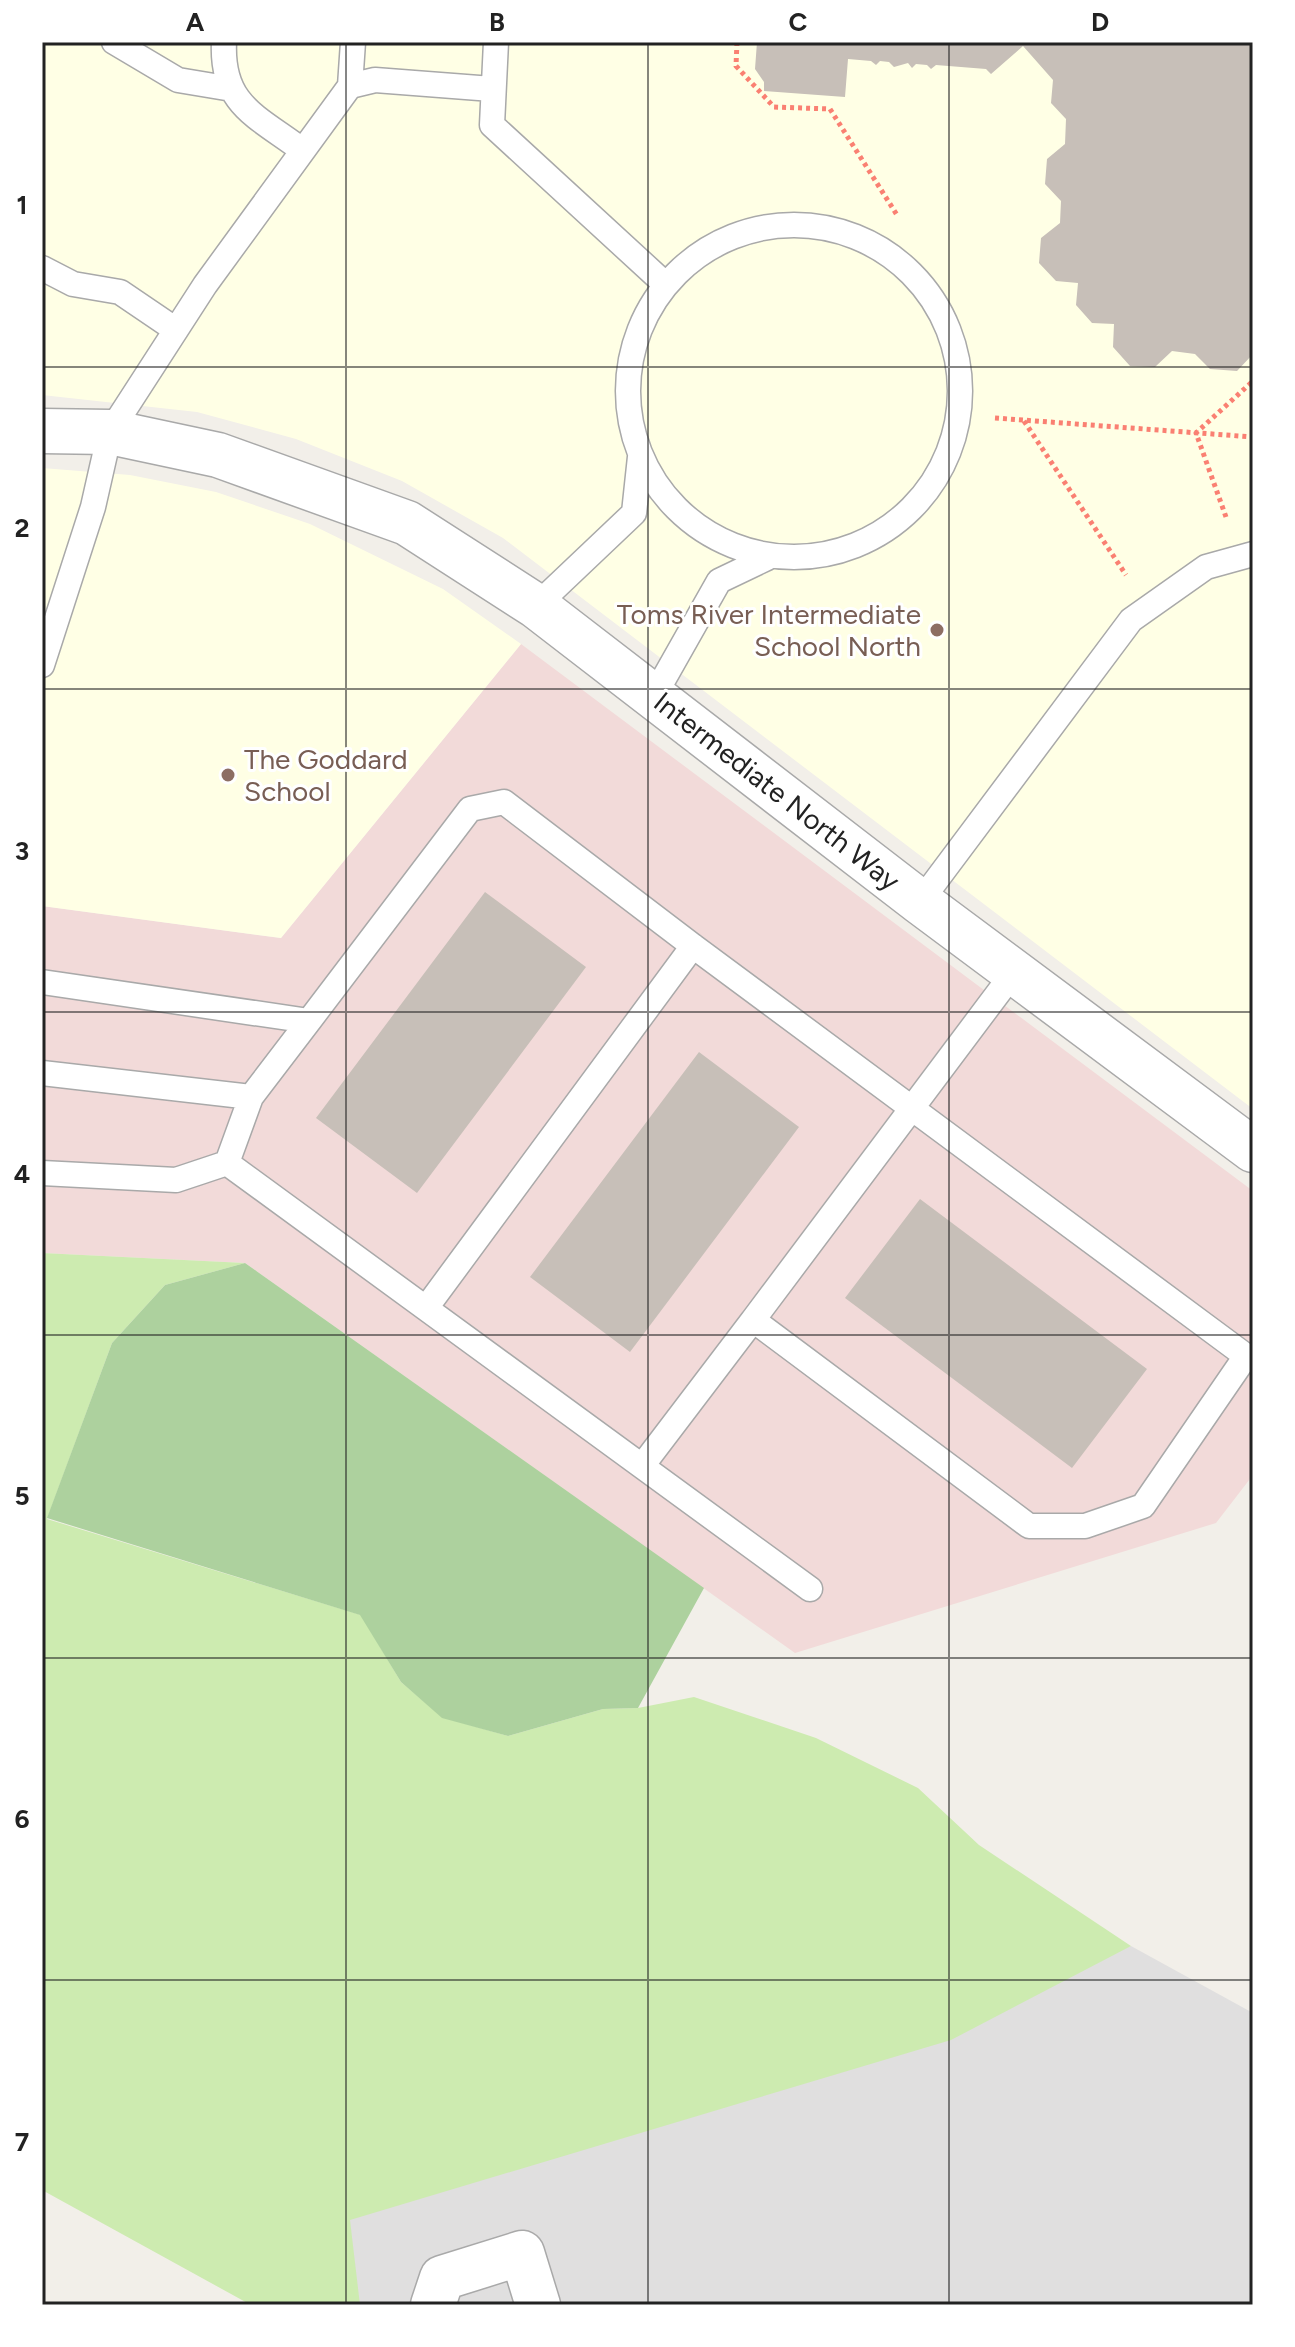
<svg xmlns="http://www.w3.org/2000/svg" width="1295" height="2347" font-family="Figtree,sans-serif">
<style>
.residential{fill:#e0dfdf}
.commercial{fill:#f2dad9}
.education{fill:#ffffe5}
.grass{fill:#cdebb0}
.forest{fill:#add19e}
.building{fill:#c7bfb8}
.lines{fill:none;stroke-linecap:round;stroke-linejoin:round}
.service-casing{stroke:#a9a9a9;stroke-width:27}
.minor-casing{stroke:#a9a9a9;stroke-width:47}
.tertiary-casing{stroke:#a9a9a9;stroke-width:47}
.path{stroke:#fa8072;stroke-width:5;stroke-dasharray:4 4;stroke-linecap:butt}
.service{stroke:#fff;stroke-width:24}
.minor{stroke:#fff;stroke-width:44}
.tertiary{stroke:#fff;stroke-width:44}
.grid{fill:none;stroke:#222;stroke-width:2;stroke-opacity:0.55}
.education-dot{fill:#8d6e63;stroke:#fff;stroke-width:3}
.labels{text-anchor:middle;stroke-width:6;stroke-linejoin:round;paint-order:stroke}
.education-label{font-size:28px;fill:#785e54;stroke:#fff;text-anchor:end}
.street-label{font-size:28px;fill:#222;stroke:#fff}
.neatline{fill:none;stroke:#222;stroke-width:3}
.grid-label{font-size:26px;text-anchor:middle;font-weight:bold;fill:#222}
</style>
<rect width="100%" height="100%" fill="#f2efe9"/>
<!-- residential -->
<path class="residential" d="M1131,1946L1253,2013V2305H335L313,2195Z"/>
<!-- commercial -->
<path class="commercial" d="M521,644L1253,1191V1475L1216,1523L795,1653L245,1263L42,1253V906L281,938Z"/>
<!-- education -->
<path class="education" d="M42,42H1253V1109L503,538L402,481L296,439L197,412L42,395Z
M42,468L130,475L216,492L310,524L443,589L521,644L281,938L42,906Z"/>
<!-- grass -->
<path class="grass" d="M42,1253L245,1263L165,1285L112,1343L47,1519L361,1615L401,1682L442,1717L508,1736L603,1709L638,1708L694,1697L816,1738L918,1788L979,1845L1131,1946L951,2040L350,2220L360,2305H251L42,2190Z"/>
<!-- forest -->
<path class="forest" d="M245,1263L704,1588L638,1708L603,1709L508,1736L442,1718L401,1682L360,1615L47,1518L112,1343L165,1285Z"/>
<!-- building -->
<path class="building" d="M757,42H1253V354L1237,371L1210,369L1195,354L1172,351L1155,367L1130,366L1113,347L1114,324L1092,323L1076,305L1078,283L1056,281L1039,263L1041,238L1060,223L1061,201L1045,184L1047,159L1065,144L1066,119L1051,103L1053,80L1023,46L991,74L986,69L936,65L931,69L927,65L916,64L912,68L908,63L894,67L889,62L880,61L876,65L871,61L848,59L845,97L764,91V82L755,69Z
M485,892L586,967L417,1193L316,1118Z
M699,1052L799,1127L630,1352L530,1277Z
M920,1199L1147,1369L1072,1468L845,1298Z"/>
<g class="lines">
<defs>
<path id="service" d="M114,42L178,80L232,89
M224,42C221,105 257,116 302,150
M496,42L492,125L665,284
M350,86L375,80L492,89
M628 391a166 166 0 1 1 332 0a166 166 0 1 1-332 0Z
M42,268L73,284L120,292L176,330
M536,606L634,513L640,457
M42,665L93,507L110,432L205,285L350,86L353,42
M654,696L719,581L767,558
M920,902L1131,620L1206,567L1253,554
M42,982L309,1021L470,809L504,802L693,946L1246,1356L1143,1506L1085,1526H1029L753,1320L642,1466
M42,1073L251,1097
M227,1163L251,1097L309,1021
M42,1173L176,1180L227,1163L810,1589
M426,1308L693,946
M753,1320L1014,972"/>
<path id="minor" d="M433,2305L442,2278L522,2253L538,2305"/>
<path id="tertiary" d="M42,431L110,432L218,455L407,523L536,606L920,902L1253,1150"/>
</defs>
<!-- service casing -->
<use href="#service" class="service-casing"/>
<!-- minor casing -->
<use href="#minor" class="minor-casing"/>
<!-- tertiary casing -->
<use href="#tertiary" class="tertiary-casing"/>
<!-- path -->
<path class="path" d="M737,42L736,66L774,107L830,109L897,215
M995,418L1253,437
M1024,421L1126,575
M1226,517L1196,433L1253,381"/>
<!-- service -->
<use href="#service" class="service"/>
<!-- minor -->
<use href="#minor" class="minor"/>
<!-- tertiary -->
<use href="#tertiary" class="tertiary"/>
</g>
<!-- grid -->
<path class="grid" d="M346,42V2305M648,42V2305M949,42V2305M42,367H1253M42,689H1253M42,1012H1253M42,1335H1253M42,1658H1253M42,1980H1253"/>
<!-- markers -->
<g class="education-dot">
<circle cx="937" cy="630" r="8"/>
<circle cx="228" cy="775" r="8"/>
</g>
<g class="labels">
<!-- education labels -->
<g class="education-label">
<text x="921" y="624">Toms River Intermediate<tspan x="921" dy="32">School North</tspan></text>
<text x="244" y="769" text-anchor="start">The Goddard<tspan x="244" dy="32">School</tspan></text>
</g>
<!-- street labels -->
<g class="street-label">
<text transform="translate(777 791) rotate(38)" y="10">Intermediate North Way</text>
</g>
</g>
<!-- border -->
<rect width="1295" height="2347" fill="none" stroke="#ffffff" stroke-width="88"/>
<rect x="44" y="44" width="1207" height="2259" class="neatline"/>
<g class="grid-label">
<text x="195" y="31">A</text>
<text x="497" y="31">B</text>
<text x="798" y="31">C</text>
<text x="1100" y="31">D</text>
<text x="22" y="214">1</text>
<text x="22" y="537">2</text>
<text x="22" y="860">3</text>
<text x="22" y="1183">4</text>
<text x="22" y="1505">5</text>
<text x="22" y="1828">6</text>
<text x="22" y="2151">7</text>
</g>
</svg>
